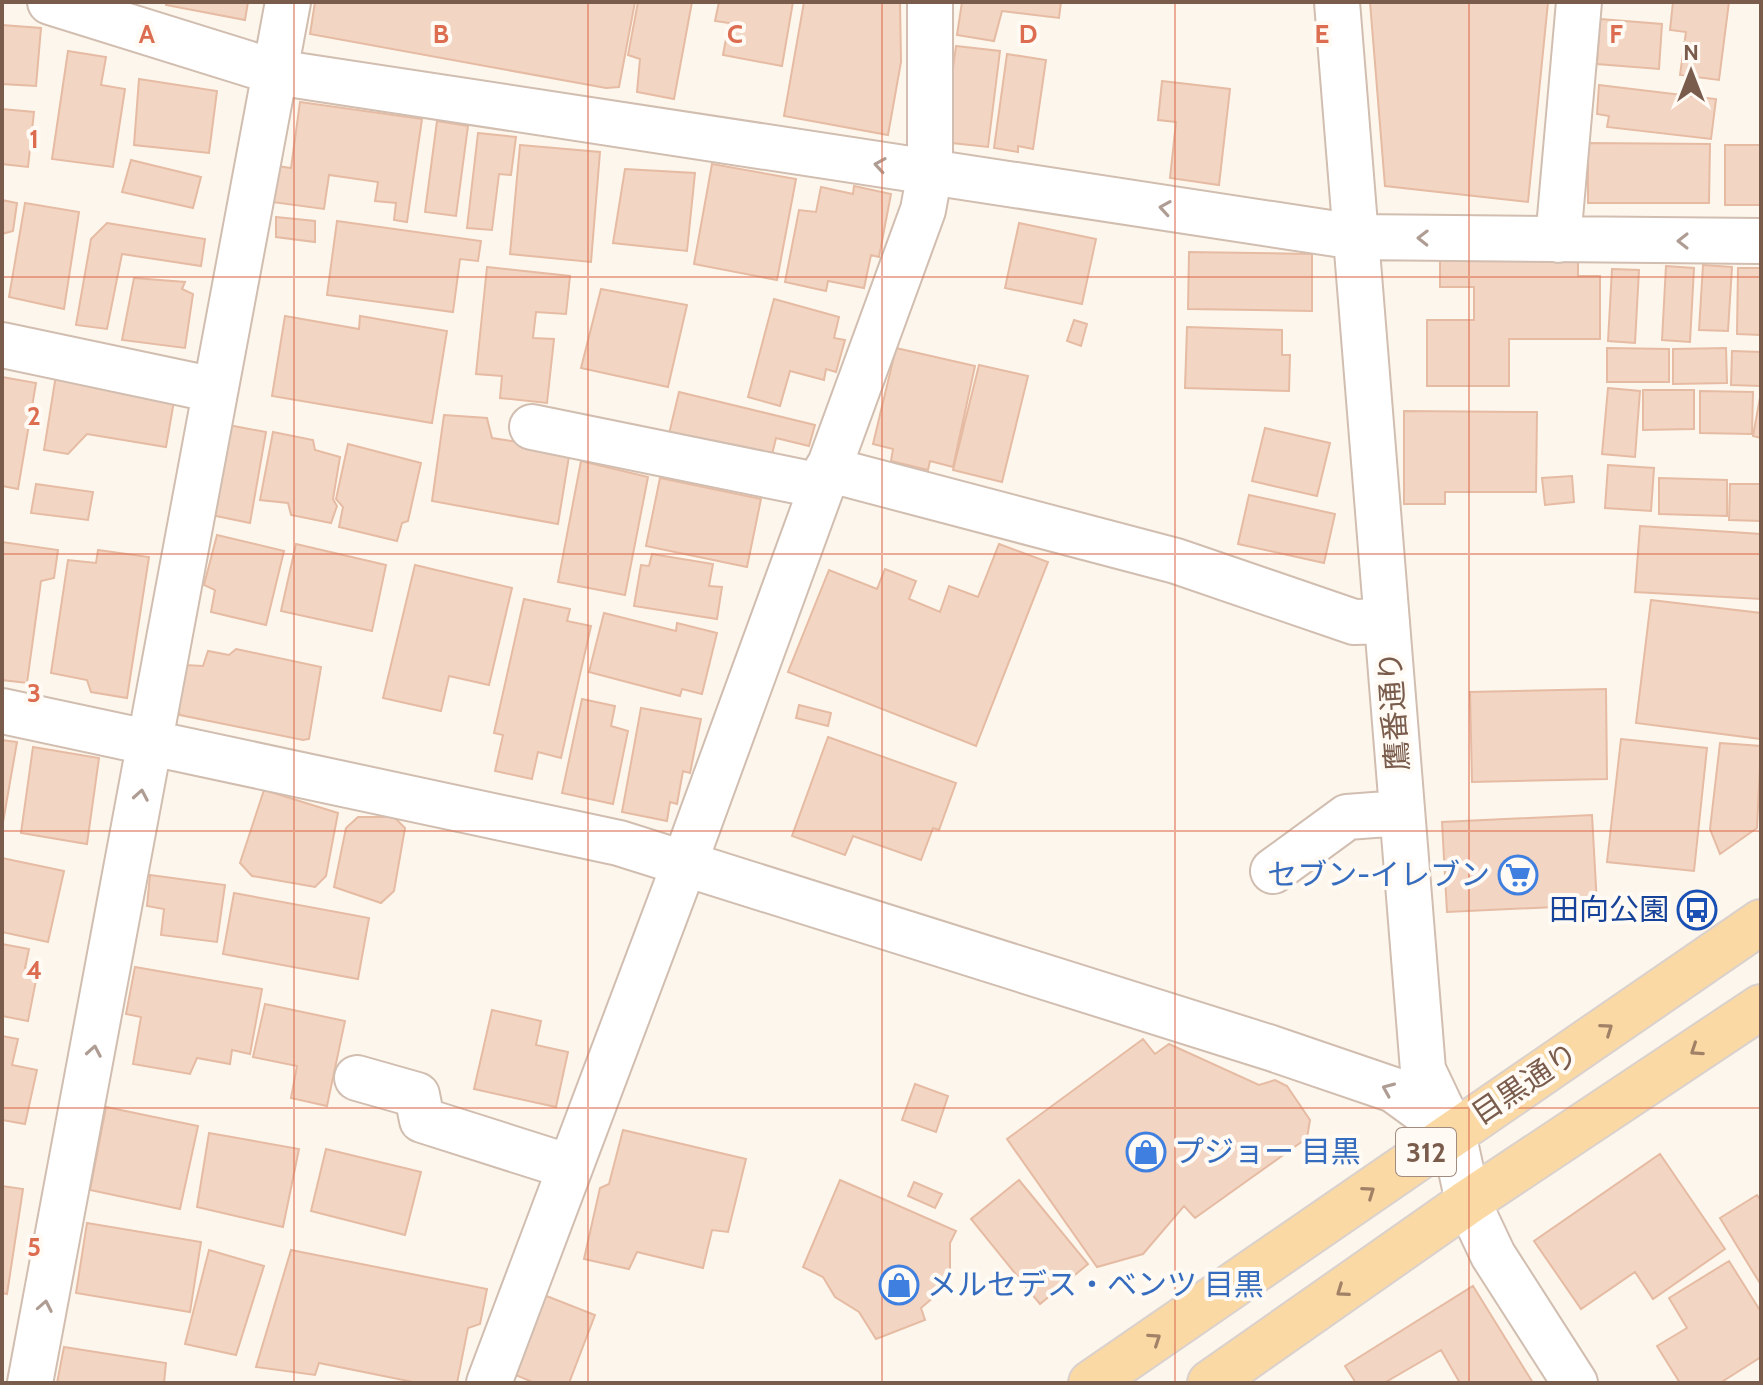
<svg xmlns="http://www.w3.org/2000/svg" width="1763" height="1385" font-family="Cabin,'Noto Sans JP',sans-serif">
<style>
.building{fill:#f3d5c3;stroke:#e6bba3;stroke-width:2}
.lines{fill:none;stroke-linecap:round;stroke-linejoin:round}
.minor-casing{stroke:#d1beb0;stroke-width:48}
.major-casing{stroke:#dad1cd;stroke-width:48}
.minor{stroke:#fff;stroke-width:44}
.major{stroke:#fbd9a5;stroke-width:44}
.oneway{stroke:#af9d94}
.oneway2{stroke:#a18267}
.grid{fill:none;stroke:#dc6d51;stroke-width:2;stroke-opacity:0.55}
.labels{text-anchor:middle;stroke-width:8;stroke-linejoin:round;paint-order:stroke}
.shield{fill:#fffaf3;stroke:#a28b7f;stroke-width:2}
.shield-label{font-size:28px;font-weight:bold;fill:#7a5c4d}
.street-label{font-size:30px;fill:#7a5c4d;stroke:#fffaf3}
.shop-label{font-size:30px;fill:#366cbe;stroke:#fffaf3;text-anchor:start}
.transit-label{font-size:30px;fill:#164399;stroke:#fffaf3;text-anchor:end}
.grid-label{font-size:26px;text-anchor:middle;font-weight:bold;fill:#dc6d51;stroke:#fffaf3;stroke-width:8;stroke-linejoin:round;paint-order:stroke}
</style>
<rect width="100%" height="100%" fill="#fdf6ec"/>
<!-- building -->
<path class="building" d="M166,2H248L245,20L166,5Z
M315,2H635L619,87L606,88L310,34Z
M638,2H692L674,99L637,92L640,59L628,55Z
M719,2H793L782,66L723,55L729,23L715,21Z
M804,2H900L901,62L888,135L784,116Z
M962,2H1061L1059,18L1002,11L994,41L957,35Z
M1370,2H1548L1528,202L1385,186Z
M1673,2H1729L1719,80L1680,75L1686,32L1670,30Z
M1600,19L1662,24L1659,69L1597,64Z
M2,25L41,28L36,86L2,84Z
M956,46L1000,51L988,147L943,142Z
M68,51L106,57L101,85L125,89L113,167L52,159Z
M1007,54L1046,60L1033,149L1018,146V152L994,148Z
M139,79L217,91L209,153L134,145Z
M1162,81L1230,89L1219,185L1170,178L1176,122L1158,120Z
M1599,85L1716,99L1711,139L1607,127L1609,116L1597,114Z
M300,102L422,119L407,222L394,220L396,203L375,201L378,182L329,175L324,209L272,202L277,166L291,168Z
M2,109L34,112L28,167L2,164Z
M437,121L468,126L456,216L425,212Z
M478,133L516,137L511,175L499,174L492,230L467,228Z
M1588,143L1710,144L1709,203H1588Z
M520,145L600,152L591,262L510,254Z
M1725,145H1761V205H1725Z
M131,160L201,177L193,208L122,192Z
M712,164L796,179L777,280L694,264Z
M625,169L695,173L687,251L613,243Z
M854,186L891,194L879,257L871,255L864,288L828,281L826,291L785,282L799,210L816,212L821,187L853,194Z
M2,200L17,203L13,231L2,234Z
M25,203L79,212L64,309L9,297Z
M276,217L315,221V242L276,237Z
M337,221L481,241L478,261L460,259L453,312L327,295Z
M107,223L205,239L201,266L122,254L107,329L76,325L91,239Z
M1019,223L1096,239L1082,304L1005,288Z
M1189,252L1312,254V311L1188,309Z
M1440,254L1578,259V276H1600V339H1509V386H1427V320H1474V287H1440Z
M1703,265L1732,267L1728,331L1699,330Z
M1666,266L1694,268L1690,342L1662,340Z
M487,267L570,276L566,314L536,312L533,338L554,339L547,403L500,398L502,376L476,374Z
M1738,268H1761V335L1737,334Z
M1612,269L1639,270L1635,343L1608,341Z
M134,278L185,282L182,289L193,294L185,348L122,340Z
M601,289L687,305L668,387L581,368Z
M774,299L839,317L834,338L845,340L836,372L826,369L824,380L790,371L780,406L748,397Z
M285,316L359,329L360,316L447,331L432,423L272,396Z
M1074,320L1087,324L1081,346L1067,341Z
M1187,327L1282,330V355H1290L1289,391L1185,388Z
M896,348L975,366L953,467L930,461L928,470L891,461L893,449L873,444Z
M1607,348L1669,349V382H1607Z
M1726,348L1727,383L1673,384V349Z
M1732,351L1761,352V386L1731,385Z
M979,365L1028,376L1002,482L953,470Z
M56,375L175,395L166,447L87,434L68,454L44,450Z
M2,377L36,383L18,489L2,486Z
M1608,388L1640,391L1635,457L1602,454Z
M1643,390H1694V429L1643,430Z
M1700,391L1753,392L1752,434L1700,433Z
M679,392L815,425L809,446L776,438L771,459L669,434Z
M1761,392V438L1753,436Z
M1404,411L1537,412L1536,492H1445V504H1404Z
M444,415L487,418L492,438L570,450L558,524L432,501Z
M228,425L266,432L250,523L211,515Z
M1265,428L1330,443L1317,496L1252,481Z
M273,432L313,440L315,450L340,457L333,499L337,506L331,523L291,515L288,503L260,500Z
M348,444L421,463L408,521L402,523L397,541L339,527L343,507L336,499Z
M581,461L648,477L625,595L558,582Z
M1608,465L1654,468L1651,511L1605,508Z
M1572,476L1574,502L1545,505L1542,478Z
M660,478L761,499L747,567L646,546Z
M1659,478L1727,480V516L1659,514Z
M36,484L93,492L88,520L31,513Z
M1730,484H1761V521L1729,520Z
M1249,495L1335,514L1324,563L1238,544Z
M1640,526L1761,534V599L1635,592Z
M217,535L284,551L266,625L211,612L215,590L204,585Z
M2,542L58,550L54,578L41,581L27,683L2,680Z
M296,544L386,565L372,631L281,611Z
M999,544L1048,562L976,746L788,672L829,570L877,589L885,569L916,581L909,599L940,612L949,586L978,597Z
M98,550L149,557L127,698L91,692L87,680L51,673L68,560L96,563Z
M652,554L713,564L709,586L722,587L717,619L634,606L641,565L649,566Z
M415,565L512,588L489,685L449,676L441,711L383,698Z
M524,599L570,609L567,621L591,626L561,758L538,752L532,779L495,771L503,735L494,733Z
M1651,600L1761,613V739L1636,723Z
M604,613L676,631L677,623L717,633L702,694L682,689L680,696L589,672Z
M236,649L321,667L309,739L303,740L180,715L177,708L186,665L203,666L208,651L229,655Z
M1606,689L1607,779L1472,782L1470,692Z
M582,699L615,706L611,726L628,731L613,804L562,793Z
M799,705L831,713L828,726L796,718Z
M641,708L701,719L690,773L683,771L677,804L670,802L667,821L622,812Z
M828,737L956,783L939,830L933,828L921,860L853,836L845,855L792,836Z
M1621,739L1707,748L1694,871L1607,862Z
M2,740L17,742L2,828Z
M1720,743L1761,746L1757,828L1720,854L1710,829Z
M33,747L99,758L87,844L21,833Z
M264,790L338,813L326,876L315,887L252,876L240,863Z
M1592,815L1597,905L1447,912L1442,822Z
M358,817H394L405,828L394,891L381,903L334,887L346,828Z
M2,858L64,871L48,942L2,932Z
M150,875L225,885L217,942L161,935L164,909L147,906Z
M234,893L369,918L358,979L223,954Z
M2,944L29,949L25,968L38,970L28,1021L2,1016Z
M135,967L262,989L250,1054L232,1050L230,1064L197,1058L190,1074L133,1064L141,1017L126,1014Z
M265,1004L345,1021L327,1106L291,1098L297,1066L253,1057Z
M492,1010L541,1021L536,1045L568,1052L556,1107L474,1089Z
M2,1036L18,1039L12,1065L37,1070L25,1124L2,1120Z
M1143,1039L1155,1054L1169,1044L1259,1085L1275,1080L1287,1086L1310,1120L1307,1138L1195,1218L1184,1206L1143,1254L1097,1267L1007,1139Z
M915,1084L948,1096L936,1132L902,1120Z
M106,1107L198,1126L180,1209L90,1190Z
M623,1130L746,1159L728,1232L712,1230L703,1268L637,1252L629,1269L584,1259L600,1188L609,1184Z
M209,1133L299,1149L283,1227L197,1207Z
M326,1149L421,1172L405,1235L311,1211Z
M1660,1154L1725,1249L1653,1299L1635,1272L1581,1309L1534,1241Z
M840,1180L956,1231L950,1243V1268L936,1295L921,1308L925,1320L876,1339L859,1312L835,1297L823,1277L803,1267Z
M1019,1180L1088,1264L1040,1304L971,1219Z
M914,1182L942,1194L935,1208L908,1196Z
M2,1186L23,1189L7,1294L2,1293Z
M1757,1195L1761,1201V1285L1720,1218Z
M87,1223L201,1242L190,1312L76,1293Z
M209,1250L264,1266L236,1355L185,1344Z
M291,1250L487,1289L480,1324L468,1328L457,1383H418L319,1363L315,1375L256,1367Z
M1729,1261L1761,1312V1357L1720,1383H1680L1657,1346L1687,1328L1669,1298Z
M1473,1286L1533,1383H1460L1441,1350L1384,1383H1356L1345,1366Z
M544,1295L595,1315L569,1383H535L513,1374Z
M64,1347L166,1363L164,1383H57Z"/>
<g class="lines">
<defs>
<path id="minor" d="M50,2L275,72L1356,237L1761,241
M1337,2L1423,1070L1453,1133L1468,1202L1493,1255L1575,1383
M1558,240L1579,2
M2,345L215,390
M532,427L821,486
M827,469L1176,561L1354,622L1387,621
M2,711L619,843L1271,1048L1394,1090L1453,1133
M1273,871L1347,817L1401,813
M357,1078L417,1095L422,1120L570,1167
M30,1383L288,2
M489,1383L675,889L923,210L930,172V2"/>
<path id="major" d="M1091,1383L1761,922
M1210,1383L1468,1202L1761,1007"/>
</defs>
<!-- minor casing -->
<use href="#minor" class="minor-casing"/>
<!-- major casing -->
<use href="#major" class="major-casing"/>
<!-- minor -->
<use href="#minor" class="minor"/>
<!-- major -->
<use href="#major" class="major"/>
</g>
<!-- one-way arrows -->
<defs><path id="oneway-chevron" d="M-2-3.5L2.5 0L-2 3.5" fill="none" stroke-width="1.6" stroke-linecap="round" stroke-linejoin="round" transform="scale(2)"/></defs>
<g class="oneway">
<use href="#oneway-chevron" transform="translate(880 165) rotate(-171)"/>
<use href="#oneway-chevron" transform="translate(1165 208) rotate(-171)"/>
<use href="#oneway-chevron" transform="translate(1423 238) rotate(-179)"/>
<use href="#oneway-chevron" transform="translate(1683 241) rotate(-180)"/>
<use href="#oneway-chevron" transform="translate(141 795) rotate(-80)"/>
<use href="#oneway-chevron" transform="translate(94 1051) rotate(-80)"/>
<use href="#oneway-chevron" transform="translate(1388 1089) rotate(-157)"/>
<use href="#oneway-chevron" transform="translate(45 1306) rotate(-79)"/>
</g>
<g class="oneway2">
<use href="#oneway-chevron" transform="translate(1607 1029) rotate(-35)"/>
<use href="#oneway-chevron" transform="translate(1696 1050) rotate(146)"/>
<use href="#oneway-chevron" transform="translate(1369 1192) rotate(-35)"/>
<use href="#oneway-chevron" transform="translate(1342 1291) rotate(145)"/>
<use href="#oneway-chevron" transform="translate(1155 1339) rotate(-34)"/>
</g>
<!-- grid -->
<path class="grid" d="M294,2V1383M588,2V1383M882,2V1383M1175,2V1383M1469,2V1383M2,277H1761M2,554H1761M2,831H1761M2,1108H1761"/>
<!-- icons -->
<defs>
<symbol id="supermarket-ring" viewBox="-11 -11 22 22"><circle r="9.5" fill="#fffaf3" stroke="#3f7fe0" stroke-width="1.5"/><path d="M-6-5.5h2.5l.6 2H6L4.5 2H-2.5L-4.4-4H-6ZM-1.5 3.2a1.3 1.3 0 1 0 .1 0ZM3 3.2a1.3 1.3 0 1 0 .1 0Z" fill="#3f7fe0"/></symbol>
<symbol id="bus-ring" viewBox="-11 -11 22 22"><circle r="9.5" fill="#fffaf3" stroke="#1a4fb4" stroke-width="1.5"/><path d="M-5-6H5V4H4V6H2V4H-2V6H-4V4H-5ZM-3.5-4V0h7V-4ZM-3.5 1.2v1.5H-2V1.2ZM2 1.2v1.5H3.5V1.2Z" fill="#1a4fb4"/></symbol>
<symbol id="shop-ring" viewBox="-11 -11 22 22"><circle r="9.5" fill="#fffaf3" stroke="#3f7fe0" stroke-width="1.5"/><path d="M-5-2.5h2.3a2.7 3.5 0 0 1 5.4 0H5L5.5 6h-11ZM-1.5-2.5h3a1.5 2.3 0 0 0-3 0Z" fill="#3f7fe0"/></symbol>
</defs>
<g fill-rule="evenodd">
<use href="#supermarket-ring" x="1496" y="853" width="44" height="44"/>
<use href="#bus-ring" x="1675" y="888" width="44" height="44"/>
<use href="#shop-ring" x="1124" y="1130" width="44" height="44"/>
<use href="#shop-ring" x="877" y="1263" width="44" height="44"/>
</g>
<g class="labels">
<!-- shield labels -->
<rect class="shield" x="1396" y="1128" width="60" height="48" rx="6"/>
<g class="shield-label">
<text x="1426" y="1162">312</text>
</g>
<!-- street labels -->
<g class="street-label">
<text transform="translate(1394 711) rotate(-94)" y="10">鷹番通り</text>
<text transform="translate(1525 1084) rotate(-34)" y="10">目黒通り</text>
</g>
<!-- shop labels -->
<g class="shop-label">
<text x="1490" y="885" text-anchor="end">セブン-イレブン</text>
<text x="1174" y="1162">プジョー 目黒</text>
<text x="927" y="1295">メルセデス・ベンツ 目黒</text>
</g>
<!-- transit labels -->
<g class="transit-label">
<text x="1669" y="920">田向公園</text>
</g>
</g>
<g class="grid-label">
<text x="147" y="43">A</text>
<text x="441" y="43">B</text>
<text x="735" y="43">C</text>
<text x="1028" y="43">D</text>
<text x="1322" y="43">E</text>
<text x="1616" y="43">F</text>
<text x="34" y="148">1</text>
<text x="34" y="425">2</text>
<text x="34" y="702">3</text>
<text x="34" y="979">4</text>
<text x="34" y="1256">5</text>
</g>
<!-- border -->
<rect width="1763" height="1385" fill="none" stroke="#7a5c4d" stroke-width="8"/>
<!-- north arrow -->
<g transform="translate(1691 72)" stroke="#fffaf3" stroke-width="6" paint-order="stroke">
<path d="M0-6L14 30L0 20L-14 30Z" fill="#7a5c4d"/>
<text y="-12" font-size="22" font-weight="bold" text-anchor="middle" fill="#7a5c4d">N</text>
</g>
</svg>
